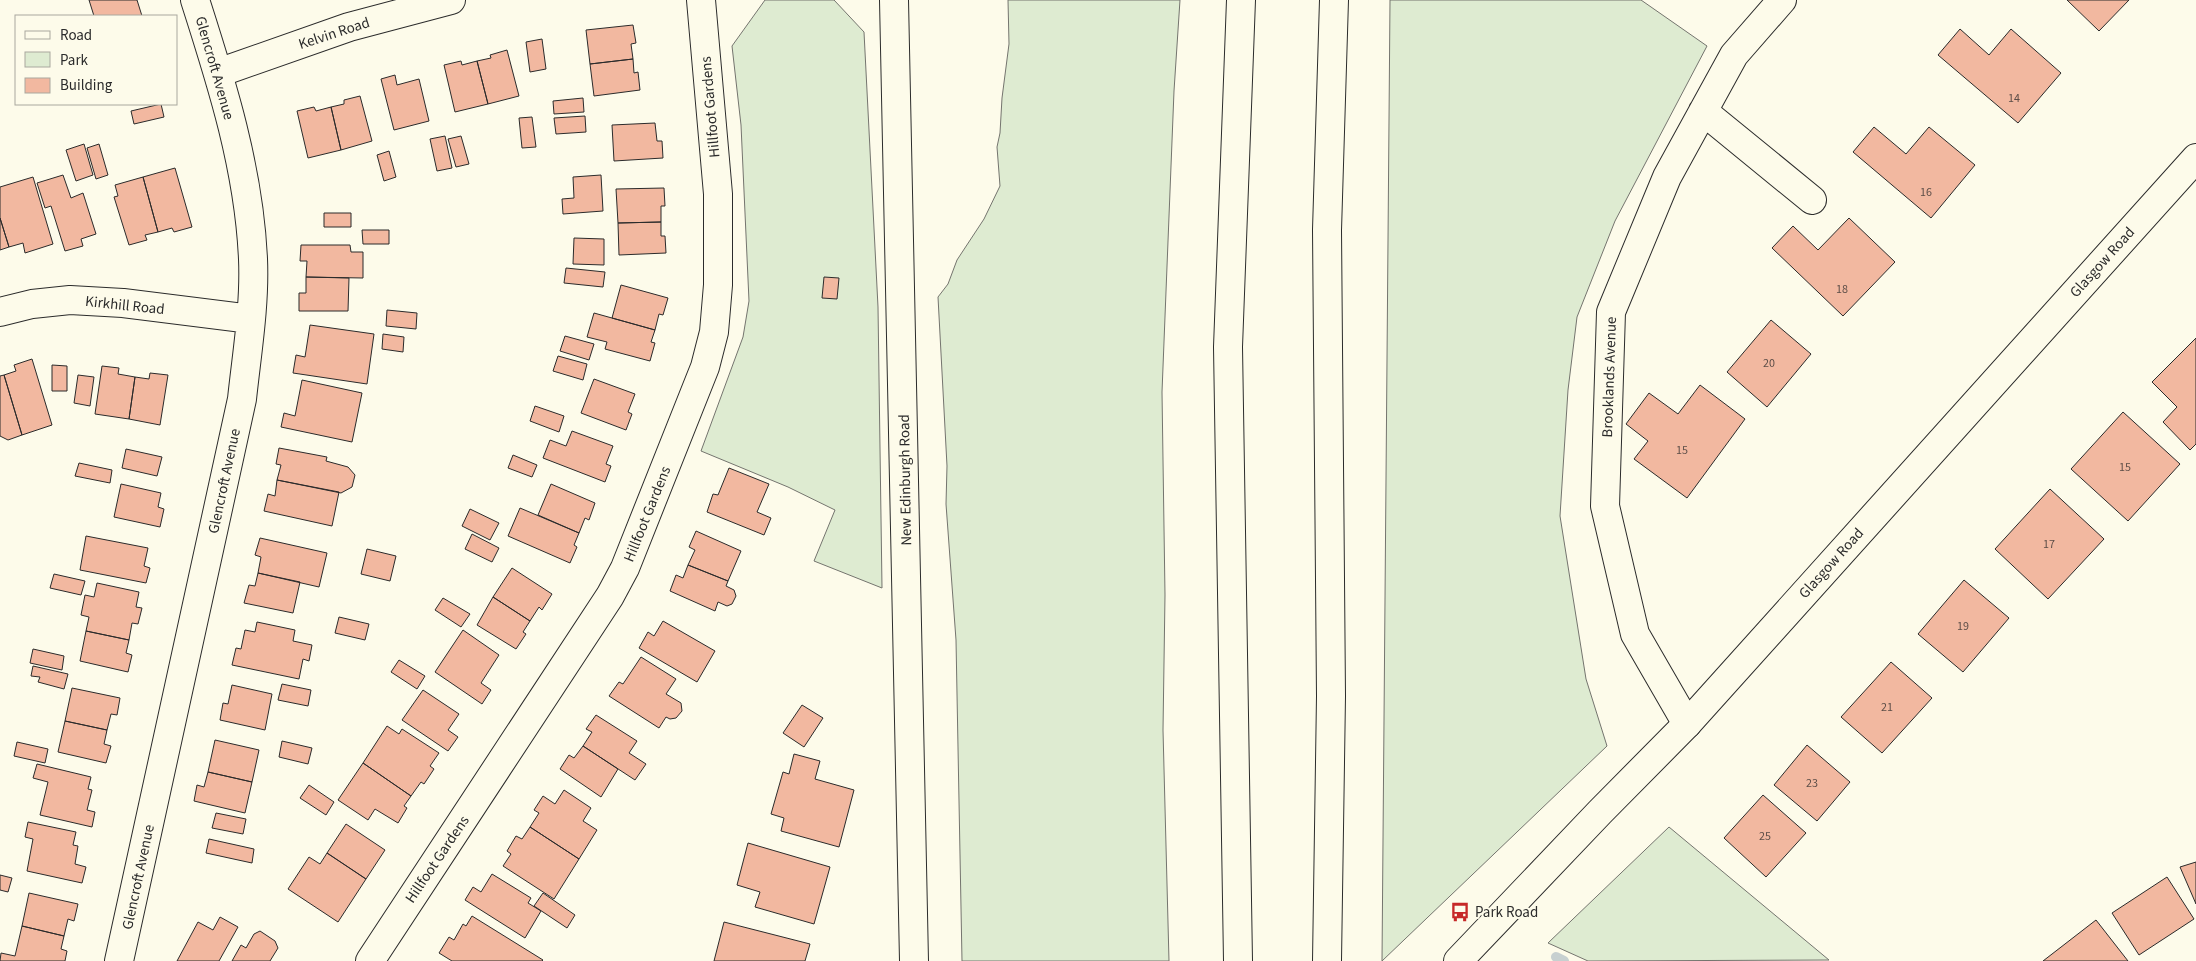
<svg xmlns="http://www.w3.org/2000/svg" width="2196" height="961" font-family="'Source Sans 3',sans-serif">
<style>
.green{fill:#deebd1;stroke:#74746e}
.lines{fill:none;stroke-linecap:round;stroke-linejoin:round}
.stream{stroke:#c7d0d0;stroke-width:10}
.building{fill:#f2b8a0;stroke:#2b2b2b}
.minor-casing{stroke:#2b2b2b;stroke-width:30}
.major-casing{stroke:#2b2b2b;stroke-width:30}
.highway-casing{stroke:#2b2b2b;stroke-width:30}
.minor{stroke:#fdfbea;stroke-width:28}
.major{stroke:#fdfbea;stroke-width:28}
.highway{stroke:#fdfbea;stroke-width:28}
.labels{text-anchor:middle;stroke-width:4;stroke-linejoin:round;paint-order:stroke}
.number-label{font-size:12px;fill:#5d4e48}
.street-label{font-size:15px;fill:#2b2b2b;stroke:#fdfbea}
.poi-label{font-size:15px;fill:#2b2b2b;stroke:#fdfbea;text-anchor:start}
</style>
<rect width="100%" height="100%" fill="#fdfbea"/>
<!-- green -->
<path class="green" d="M765,0H834L864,32L878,307L882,588L814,561L835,510L788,487L701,451L743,337L749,301L741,125L732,46Z
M1008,0H1180L1174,91L1162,392L1165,595L1163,730L1169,961H962L956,640L946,504L947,466L938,297L948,284L957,260L984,219L1000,186L997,147L1000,133L1002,98L1009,44Z
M1390,0H1641L1707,46L1615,221L1577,317L1568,390L1560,516L1586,679L1607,746L1382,961Z
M1669,827L1829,960L1588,961L1548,943Z"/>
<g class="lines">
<!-- stream -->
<path class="stream" d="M1556,957L1564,961"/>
</g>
<!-- building -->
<path class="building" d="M89,0H137L142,16H94Z
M2067,0H2129L2099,31Z
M633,25L636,43L631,44L633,59L590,64L586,30Z
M1960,29L1989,55L2011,29L2061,73L2018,123L1938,55Z
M542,39L546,69L530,72L526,42Z
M507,50L519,96L488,104L477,61L491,58L490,55Z
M633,59L634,73L638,72L640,90L594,96L590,64Z
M461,61L462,65L477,61L488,104L455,112L444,65Z
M395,75L397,85L419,79L429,121L394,130L381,79Z
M360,96L372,141L341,150L331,107L344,104V100Z
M583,98L584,112L554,114L553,101Z
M161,104L164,117L134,124L131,111Z
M314,107L316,111L331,107L341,150L308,158L297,111Z
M585,116L586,132L556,134L554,118Z
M532,117L536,147L522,148L519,118Z
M655,123L657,141H662L663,158L614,161L612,125Z
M1874,127L1906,154L1929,127L1975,165L1931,218L1853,152Z
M445,136L452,168L437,171L430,139Z
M461,136L469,164L456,167L448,139Z
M84,144L93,175L76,181L66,150Z
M99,144L108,175L96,179L87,148Z
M389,151L396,177L384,181L377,155Z
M175,168L192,227L174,232L172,228L158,232L143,177Z
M63,175L71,198L83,193L96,234L81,239L83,246L65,251L51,206L45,208L37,183Z
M601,175L603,211L563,214L562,199L574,198L573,177Z
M33,177L53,244L25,253L23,243L9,247L0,218V187Z
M143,177L158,232L145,235L147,240L129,245L114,197L118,196L115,185Z
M664,188L665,206H661V222L618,223L616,189Z
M324,213H351V227H324Z
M0,218L9,247L0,250Z
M1849,218L1895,262L1843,316L1772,248L1793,226L1818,250Z
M661,222V236H665L666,253L619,255L618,223Z
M362,230H389V244H363Z
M574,238L604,239V265L573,264Z
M301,245H350L351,252H363V278L306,277L307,261H300Z
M566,268L605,272L603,287L564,283Z
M306,277L349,278L348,311H299V293H306Z
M824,277L839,278L837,299L822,298Z
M621,285L668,298L663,315L659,314L655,330L612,318Z
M387,310L417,313L416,329L386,326Z
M594,313L655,330L651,342L655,343L650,361L605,349L607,342L587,337Z
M1771,320L1811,354L1767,407L1727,372Z
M310,325L374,334L367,384L293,373L296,355L305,357Z
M383,334L404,337L403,352L382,349Z
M565,336L594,344L589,360L560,351Z
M2196,338V444L2190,450L2163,422L2177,407L2152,382Z
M558,356L587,364L583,380L553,371Z
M32,359L52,425L22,435L4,375L16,371L14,365Z
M52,365L67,366V391H52Z
M102,366L119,368L118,374L135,377L129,419L95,414Z
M150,373L168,375L160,425L129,419L135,377L149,379Z
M4,375L22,435L8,440L0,436V376Z
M78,375L94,377L90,406L74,403Z
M594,379L635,394L628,412L632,414L626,430L581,413Z
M302,380L362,393L352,442L281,427L284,413L295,416Z
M1700,385L1745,419L1687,498L1634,459L1648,441L1626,424L1649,393L1678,414Z
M535,406L564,416L559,432L530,421Z
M2123,412L2180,464L2128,521L2071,469Z
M572,431L613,446L606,464L611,466L605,482L543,458L550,440L566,446Z
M279,448L327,457L326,461L348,467L355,475L352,487L341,493L277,480L281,465L276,464Z
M126,449L162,457L157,476L122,468Z
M513,455L537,465L532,477L508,468Z
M79,463L112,470L110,483L75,476Z
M729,468L769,484L757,512L771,518L764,535L707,512L713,494L718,495Z
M277,480L339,492L332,526L264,511L268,494L275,496Z
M121,484L161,493L158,507L164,509L160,527L114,517Z
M551,484L595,503L589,520L585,518L579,533L538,515Z
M2050,489L2104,539L2048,599L1995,549Z
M520,508L579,533L574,545L577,547L570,563L508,536Z
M470,509L499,523L490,540L462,526Z
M696,531L741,551L728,581L688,565L695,550L689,547Z
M472,534L499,548L492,562L465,549Z
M86,536L148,548L144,566L150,568L146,583L80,570Z
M260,538L327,553L319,587L258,573L261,557L255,555Z
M367,549L396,556L390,581L361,574Z
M688,565L728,581L726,586L734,590L736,596L732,604L727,606L718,602L715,611L670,591L676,575L683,578Z
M512,568L552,594L542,610L539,607L530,621L493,597Z
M258,573L300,582L293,613L244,603L249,585L255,586Z
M54,574L85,581L81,595L50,588Z
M1964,580L2009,618L1963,672L1918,634Z
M97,583L139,592L136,607L142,608L138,624L132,623L129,640L86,631L89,617L81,615L85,595L94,597Z
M493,597L530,621L523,632L526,634L516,649L477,625Z
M443,598L470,614L461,627L435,610Z
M339,617L369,624L365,640L335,633Z
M663,621L715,651L697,682L639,648L648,632L654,636Z
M257,622L295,630L293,641L312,645L309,661L303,659L299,679L232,665L236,648L241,649L245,630L255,632Z
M463,630L499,655L481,683L491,690L482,704L435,672Z
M86,631L129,640L126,653L132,655L128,672L80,661Z
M33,649L64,656L62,670L30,663Z
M641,657L676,679L666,694L681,703L682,711L676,718L670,719L666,717L659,728L609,696L619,682L623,684Z
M399,660L425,676L417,689L391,672Z
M1891,662L1932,698L1882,753L1841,717Z
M33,666L68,674L64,689L38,682L40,677L31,676Z
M282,684L311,690L308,706L278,700Z
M232,685L272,694L265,730L220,720L223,703L228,704Z
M72,688L120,698L117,715L111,714L107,730L65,721Z
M423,690L459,714L448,730L458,737L448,751L402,720Z
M802,705L823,718L804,747L783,733Z
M596,715L637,741L629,753L646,764L635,780L583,746L592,732L586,729Z
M65,721L107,730L104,744L111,746L106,763L58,752Z
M387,726L399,734L402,729L439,753L430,766L434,769L424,784L421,782L411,796L363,763Z
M215,740L259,750L252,782L208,772Z
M282,741L312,748L308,764L279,757Z
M17,742L48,749L45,763L14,756Z
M1807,745L1850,782L1817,821L1774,785Z
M583,746L618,769L601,797L560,769L569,755L574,758Z
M794,754L820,761L815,779L854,790L839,847L781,831L784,818L771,814L783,772L789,774Z
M363,763L411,796L404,806L407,808L398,823L375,809L368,820L338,800Z
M37,764L91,777L88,789L92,790L87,810L95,812L92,827L40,815L48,782L33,778Z
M208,772L252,782L245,813L194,801L197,785L204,787Z
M309,785L334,802L326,815L300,798Z
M564,790L591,808L583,821L597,830L579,859L530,827L539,813L534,810L543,796L555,804Z
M1763,795L1806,833L1766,877L1724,838Z
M216,813L246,819L243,834L212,828Z
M28,822L76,832L73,845L78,846L75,864L86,867L82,883L27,871L33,839L25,837Z
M346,824L385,850L366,879L327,853Z
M530,827L579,859L554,899L503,866L511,854L507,851L516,836L522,839Z
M209,839L254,849L252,863L206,853Z
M748,843L830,867L814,924L755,907L760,892L737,885Z
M327,853L366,879L338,922L288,889L309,857L320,864Z
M2196,862V904L2180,867Z
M492,874L531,898L528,903L541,911L525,938L465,900L473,887L481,892Z
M0,875L12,878L8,892L0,890Z
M2167,877L2194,919L2139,955L2112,913Z
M29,893L78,904L74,921L68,919L64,936L22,926Z
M543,893L575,915L567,928L534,906Z
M472,916L543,960L542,961H452L439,953L449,937L454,940L463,924L466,926Z
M220,917L238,927L219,961H177L198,922L213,930Z
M2096,920L2128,961H2043Z
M724,922L810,944L805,961H714Z
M22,926L64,936L61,949L67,951L65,961H0L1,953L15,956Z
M260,931L275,941L278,948L270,961H232L241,945L246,948L254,934Z"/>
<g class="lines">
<defs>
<path id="minor" d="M218,73L349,27L451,0
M1703,111L1812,200
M0,312L32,304L70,300L123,303L251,319
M1687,724L1635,634L1605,506L1611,312L1667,177L1734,55L1782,0
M119,961L242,399C247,352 255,305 253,259C249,169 222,84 195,0
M370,961L610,596L625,568L705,367L714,332L718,285V194L701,0"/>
<path id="major" d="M894,0L914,961
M1458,961L1600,812L1687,724L2196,158"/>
<path id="highway" d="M1238,961L1228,347L1241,0
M1327,961L1331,696L1327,230L1334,0"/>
</defs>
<!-- minor casing -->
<use href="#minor" class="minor-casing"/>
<!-- major casing -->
<use href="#major" class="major-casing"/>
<!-- highway casing -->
<use href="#highway" class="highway-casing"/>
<!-- minor -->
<use href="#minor" class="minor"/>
<!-- major -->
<use href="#major" class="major"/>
<!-- highway -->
<use href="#highway" class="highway"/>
</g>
<!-- icons -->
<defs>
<symbol id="bus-bare" viewBox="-9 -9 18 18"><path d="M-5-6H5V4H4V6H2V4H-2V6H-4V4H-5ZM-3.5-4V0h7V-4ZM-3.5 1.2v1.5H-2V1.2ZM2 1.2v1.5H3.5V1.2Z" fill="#c62828" stroke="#fdfbea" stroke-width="2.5" paint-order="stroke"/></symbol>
</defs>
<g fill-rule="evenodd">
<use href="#bus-bare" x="1446" y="898" width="28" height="28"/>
</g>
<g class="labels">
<!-- number labels -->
<g class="number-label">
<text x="2014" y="102">14</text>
<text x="1926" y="196">16</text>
<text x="1842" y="293">18</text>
<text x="1769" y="367">20</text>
<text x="1682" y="454">15</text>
<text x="2125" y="471">15</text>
<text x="2049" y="548">17</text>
<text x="1963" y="630">19</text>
<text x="1887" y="711">21</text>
<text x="1812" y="787">23</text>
<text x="1765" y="840">25</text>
</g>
<!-- street labels -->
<g class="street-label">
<text transform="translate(334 33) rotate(-18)" y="5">Kelvin Road</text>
<text transform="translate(215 68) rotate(74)" y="5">Glencroft Avenue</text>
<text transform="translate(710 107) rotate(-95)" y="5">Hillfoot Gardens</text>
<text transform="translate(2102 262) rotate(-48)" y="5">Glasgow Road</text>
<text transform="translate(125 305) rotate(6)" y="5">Kirkhill Road</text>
<text transform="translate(1609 377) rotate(-88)" y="5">Brooklands Avenue</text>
<text transform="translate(905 480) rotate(-91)" y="5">New Edinburgh Road</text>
<text transform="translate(224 481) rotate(-78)" y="5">Glencroft Avenue</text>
<text transform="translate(647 514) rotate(-68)" y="5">Hillfoot Gardens</text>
<text transform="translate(1831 563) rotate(-48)" y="5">Glasgow Road</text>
<text transform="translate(437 859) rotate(-56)" y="5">Hillfoot Gardens</text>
<text transform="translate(138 877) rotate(-78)" y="5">Glencroft Avenue</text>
</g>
<!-- poi labels -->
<g class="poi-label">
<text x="1475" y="917">Park Road</text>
</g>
</g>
<!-- legend -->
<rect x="15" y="15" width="162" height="90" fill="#fdfbea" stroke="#a9a89e"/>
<rect x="25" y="31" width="25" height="8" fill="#fdfbea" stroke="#a9a89e"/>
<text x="60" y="40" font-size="15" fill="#2b2b2b">Road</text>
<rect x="25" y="52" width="25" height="15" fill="#deebd1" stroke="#a9a89e"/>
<text x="60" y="65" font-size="15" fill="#2b2b2b">Park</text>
<rect x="25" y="78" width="25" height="15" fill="#f2b8a0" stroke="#a9a89e"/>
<text x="60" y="90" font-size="15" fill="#2b2b2b">Building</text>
</svg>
